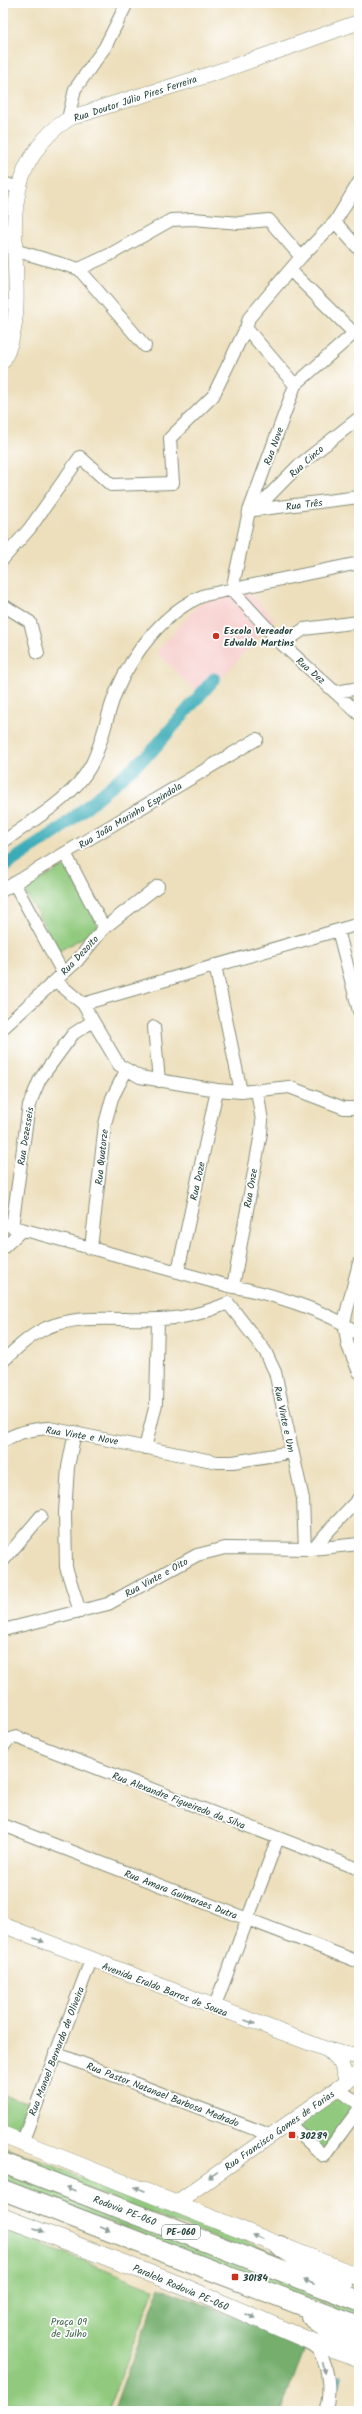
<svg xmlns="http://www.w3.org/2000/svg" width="362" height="2414" font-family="Kalam,sans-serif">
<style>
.built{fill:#f7d0cf}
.green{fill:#91ca7e;stroke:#588459}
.forest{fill:#74ae6d;stroke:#4a7650}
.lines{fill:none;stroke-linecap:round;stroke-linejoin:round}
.stream{stroke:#3bacb7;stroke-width:3.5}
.canal{stroke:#3bacb7;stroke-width:13}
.minor-casing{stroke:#868e78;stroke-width:14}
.tertiary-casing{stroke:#868e78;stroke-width:16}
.secondary-casing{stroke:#868e78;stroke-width:18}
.trunk-casing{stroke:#868e78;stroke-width:22}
.minor{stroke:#fff;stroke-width:12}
.tertiary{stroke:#fff;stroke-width:15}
.secondary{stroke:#fff;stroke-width:17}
.trunk{stroke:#fff;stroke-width:20}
.oneway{fill:#8f9e9a}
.poi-dot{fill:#c8321e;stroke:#fff;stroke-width:1.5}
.labels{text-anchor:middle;stroke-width:3.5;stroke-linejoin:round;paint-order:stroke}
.shield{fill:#fff;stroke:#627771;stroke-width:1}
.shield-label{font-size:9px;font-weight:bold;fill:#1f3d34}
.street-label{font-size:10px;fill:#1f3d34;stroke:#fff}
.poi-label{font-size:10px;font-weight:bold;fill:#1f3d34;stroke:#fff;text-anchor:start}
.park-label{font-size:10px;fill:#3c6046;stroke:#fff}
</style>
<rect width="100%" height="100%" fill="#fff"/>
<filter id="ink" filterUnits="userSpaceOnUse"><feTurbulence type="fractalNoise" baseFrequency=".025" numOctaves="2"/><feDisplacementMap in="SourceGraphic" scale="8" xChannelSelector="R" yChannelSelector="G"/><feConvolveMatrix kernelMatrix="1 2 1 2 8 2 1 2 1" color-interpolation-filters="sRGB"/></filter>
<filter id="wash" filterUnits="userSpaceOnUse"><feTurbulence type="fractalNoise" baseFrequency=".012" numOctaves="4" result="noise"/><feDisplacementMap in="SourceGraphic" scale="16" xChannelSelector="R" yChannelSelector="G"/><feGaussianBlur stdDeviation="0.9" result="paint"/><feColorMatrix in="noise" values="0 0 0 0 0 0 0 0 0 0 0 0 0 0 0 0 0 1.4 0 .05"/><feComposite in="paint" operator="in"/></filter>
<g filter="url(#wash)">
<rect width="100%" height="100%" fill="#eddfbc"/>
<!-- built -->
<path class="built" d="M238,580L275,619L203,699L157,652L195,608Z"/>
<!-- green -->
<path class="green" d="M65,866L100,928L59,951L24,890Z
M346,2092L359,2113L326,2163L289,2132Z
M3,2095L33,2104L23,2135L3,2127Z
M3,2146L275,2253L329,2282L3,2157Z
M3,2170L359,2306V2318L3,2181Z
M3,2228L154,2289L108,2411H3Z"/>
<!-- forest -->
<path class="forest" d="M160,2287L306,2346L281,2411H113Z"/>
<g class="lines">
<!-- stream -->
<path class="stream" d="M333,2399L340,2377"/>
<!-- canal -->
<path class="canal" d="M3,867L59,830L151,752L214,679"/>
</g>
</g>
<g filter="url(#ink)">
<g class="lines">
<defs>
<path id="minor" d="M68,119L75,89L105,47L127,3
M3,183L19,188
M335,222L359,249
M14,250L79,269L145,346
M79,269L109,255L171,220L193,219L239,223L269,220L301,257
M290,270L354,333
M295,385L246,328L249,318L301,257L335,222L359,182
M256,509L298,466L359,418
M254,510L359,497
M3,559L30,528L80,457L111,485L173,483L170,438L213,396L246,328
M232,590L249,511L295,385L359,329
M232,590L282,644L359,714
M3,605L30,622L38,653
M282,644L304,629L359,622
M336,692L359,688
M3,842C32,820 72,799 90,767C103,744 106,716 116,692C132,654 165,610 205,595L359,563
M65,853L104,928
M14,883L63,973
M3,890L257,739
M338,930L359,1011
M215,965L241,1092
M56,981L83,1004L119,1065L140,1077L217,1090L241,1092L289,1087L344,1108H359
M83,1004L359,924
M154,1027L159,1081
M3,1028L77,961L104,928L158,886
M3,1224L229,1286C267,1292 329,1311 359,1334
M12,1227L29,1105L40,1079L73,1034L93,1021
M3,1248L22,1230
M91,1248L105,1124L112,1098L126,1071
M359,1263L344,1322L348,1346L359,1372
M178,1271L217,1090
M233,1287L261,1133L262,1121L257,1090
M228,1303L265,1351L275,1372L303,1499L305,1549
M3,1361C16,1349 29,1336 46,1328C81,1313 121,1321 157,1319C182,1319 205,1313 228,1303
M75,1432L68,1467L65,1513L66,1567L80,1612
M3,1441C17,1432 32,1429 49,1428L217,1462H233L292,1452
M145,1448L156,1404L158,1319
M312,1549L359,1498
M3,1561L41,1516
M3,1630L108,1604L197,1555L225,1548L312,1549L359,1544
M3,1747L8,1740L16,1737L359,1869
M3,1825L359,1962
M214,2008L278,1838
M55,2053L270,2135
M338,2089L359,2104
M288,2123L324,2156L359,2109
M22,2143L91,1960
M308,2343C312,2345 318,2349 320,2353C329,2368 331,2395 325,2411"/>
<path id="tertiary" d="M3,361C30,311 5,242 19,188C25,162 44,134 67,120C73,116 82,114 89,112C119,101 149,94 179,84C240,66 299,43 359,22
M3,1925L328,2050L359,2057
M328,2050L341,2063L347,2082
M176,2203L359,2073"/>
<path id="secondary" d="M3,2135L359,2277
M3,2217L182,2286L303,2338L359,2358"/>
<path id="trunk" d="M3,2163L359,2301
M3,2190L359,2327
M280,2246L342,2285
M311,2316L359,2352"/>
</defs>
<!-- minor casing -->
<use href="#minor" class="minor-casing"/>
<!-- tertiary casing -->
<use href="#tertiary" class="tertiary-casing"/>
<!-- secondary casing -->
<use href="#secondary" class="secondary-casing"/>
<!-- trunk casing -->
<use href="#trunk" class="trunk-casing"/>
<!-- minor -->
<use href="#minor" class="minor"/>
<!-- tertiary -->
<use href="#tertiary" class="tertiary"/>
<!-- secondary -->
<use href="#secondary" class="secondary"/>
<!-- trunk -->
<use href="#trunk" class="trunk"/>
</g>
<!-- one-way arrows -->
<defs><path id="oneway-solid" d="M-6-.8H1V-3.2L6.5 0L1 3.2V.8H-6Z"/></defs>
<g class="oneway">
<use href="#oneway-solid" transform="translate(39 1940) rotate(22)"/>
<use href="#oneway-solid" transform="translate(250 2022) rotate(20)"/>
<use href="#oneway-solid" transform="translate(213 2175) rotate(145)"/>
<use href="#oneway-solid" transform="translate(71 2189) rotate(-159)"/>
<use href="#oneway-solid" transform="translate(140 2189) rotate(-158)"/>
<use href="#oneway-solid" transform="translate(105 2229) rotate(21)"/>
<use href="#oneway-solid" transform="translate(39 2230) rotate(21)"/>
<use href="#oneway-solid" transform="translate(258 2237) rotate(-158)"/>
<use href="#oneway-solid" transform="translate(309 2282) rotate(-159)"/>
<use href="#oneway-solid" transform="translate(251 2316) rotate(23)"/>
<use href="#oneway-solid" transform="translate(324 2368) rotate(76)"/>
</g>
</g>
<!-- markers -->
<g class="poi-dot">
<circle cx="216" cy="636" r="4"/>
<rect x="288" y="2131" width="8" height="8" rx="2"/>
<rect x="231" y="2273" width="8" height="8" rx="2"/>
</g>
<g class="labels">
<!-- shield labels -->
<rect class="shield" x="162" y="2225" width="38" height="14" rx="3"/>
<g class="shield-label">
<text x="181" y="2235">PE-060</text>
</g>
<!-- street labels -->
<g class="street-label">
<text transform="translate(135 98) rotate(-18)" y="4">Rua Doutor Júlio Pires Ferreira</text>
<text transform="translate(273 446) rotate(-70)" y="4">Rua Nove</text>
<text transform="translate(306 461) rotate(-42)" y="4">Rua Cinco</text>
<text transform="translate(304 504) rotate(-7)" y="4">Rua Três</text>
<text transform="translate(311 670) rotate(41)" y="4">Rua Dez</text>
<text transform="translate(130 815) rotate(-31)" y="4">Rua João Marinho Espindola</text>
<text transform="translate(79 955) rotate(-47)" y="4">Rua Dezoito</text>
<text transform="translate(25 1136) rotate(-81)" y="4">Rua Dezesseis</text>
<text transform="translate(101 1157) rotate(-84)" y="4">Rua Quatorze</text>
<text transform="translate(197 1181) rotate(-78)" y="4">Rua Doze</text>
<text transform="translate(250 1188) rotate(-80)" y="4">Rua Onze</text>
<text transform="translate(285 1419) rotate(78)" y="4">Rua Vinte e Um</text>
<text transform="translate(82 1435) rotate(9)" y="4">Rua Vinte e Nove</text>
<text transform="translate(156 1577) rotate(-29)" y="4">Rua Vinte e Oito</text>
<text transform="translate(179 1800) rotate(21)" y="4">Rua Alexandre Figueiredo da Silva</text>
<text transform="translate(181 1894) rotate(21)" y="4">Rua Amara Guimaraes Dutra</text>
<text transform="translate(165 1989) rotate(21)" y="4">Avenida Eraldo Barros de Souza</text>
<text transform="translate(56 2051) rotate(-69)" y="4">Rua Manoel Bernardo de Oliveira</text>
<text transform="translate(163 2094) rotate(21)" y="4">Rua Pastor Natanael Barbosa Medrado</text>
<text transform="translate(279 2130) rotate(-35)" y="4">Rua Francisco Gomes de Farias</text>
<text transform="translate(125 2210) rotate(21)" y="4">Rodovia PE-060</text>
<text transform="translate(181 2287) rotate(23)" y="4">Paralela Rodovia PE-060</text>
</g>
<!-- poi labels -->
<g class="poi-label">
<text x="224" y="634">Escola Vereador<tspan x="224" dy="12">Edvaldo Martins</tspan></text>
<text x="300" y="2139">30289</text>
<text x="243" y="2281">30184</text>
</g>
<!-- park labels -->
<g class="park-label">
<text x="69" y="2325">Praça 09<tspan x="69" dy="12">de Julho</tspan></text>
</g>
</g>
<!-- margin -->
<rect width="362" height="2414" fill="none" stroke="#fff" stroke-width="16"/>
</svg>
